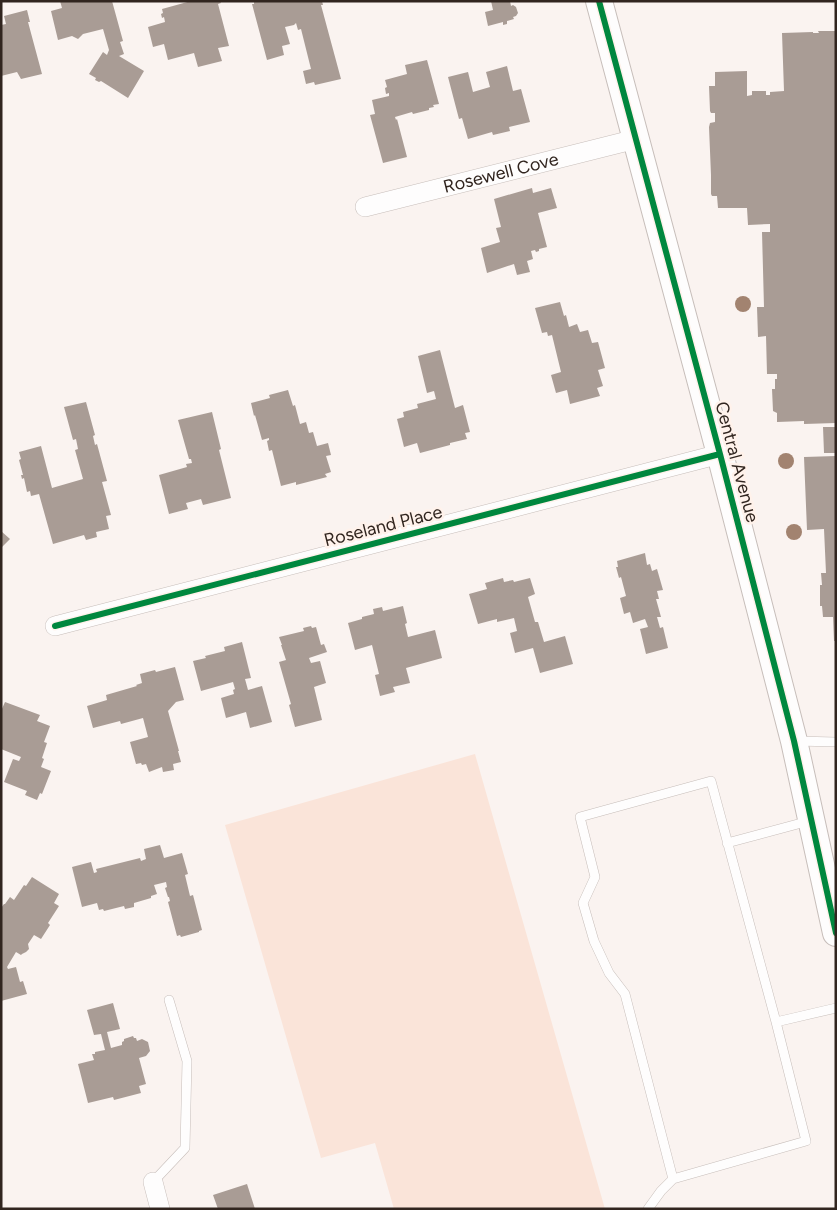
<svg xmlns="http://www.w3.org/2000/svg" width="837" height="1210" font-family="Figtree,sans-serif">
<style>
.green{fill:#fae4d9}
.building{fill:#a99c95}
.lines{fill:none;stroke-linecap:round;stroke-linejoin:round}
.service-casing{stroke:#c7beba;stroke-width:10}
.minor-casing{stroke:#c7beba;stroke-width:20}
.secondary-casing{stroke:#c7beba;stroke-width:28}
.service{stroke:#fefdfd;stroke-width:9}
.minor{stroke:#fefdfd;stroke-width:19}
.secondary{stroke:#fefdfd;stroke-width:26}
.cycleway-casing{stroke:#fff2eb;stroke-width:9}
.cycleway{stroke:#00873e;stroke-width:6}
.tree{fill:#a28370}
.labels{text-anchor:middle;stroke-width:5;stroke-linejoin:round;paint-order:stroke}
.street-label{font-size:18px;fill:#31251f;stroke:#fff2eb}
</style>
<rect width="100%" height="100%" fill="#faf3f0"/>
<!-- green -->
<path class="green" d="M475,754L605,1209H394L375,1143L321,1158L225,825Z"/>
<!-- building -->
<path class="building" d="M60,1H112L123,41L120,42L124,54L119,56L144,71L128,98L101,81L99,82L95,80L96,78L89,74L103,52L107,55L109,50L103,29L83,34L78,39L72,36L58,40L51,11L62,8Z
M191,1H220L221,3L218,4L229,46L218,48L222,61L198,67L194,53L168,60L164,44L153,47L148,27L165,22L164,17L162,18L161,14L163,13L162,9Z
M254,1H322L323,5H321L341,79L315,85L314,82L306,84L303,71L311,69L301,29L298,30L296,23L294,25L285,27L290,44L282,46L284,55L267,60L252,4H254Z
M491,1H510L511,6L513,5L516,7L518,13L516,16L513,17L514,19L507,21V24L503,25V22L488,26L485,12L493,10Z
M27,10L30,22H28L42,74L21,79L17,72L1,76V25L6,24L4,16Z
M818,31H836V423L804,424V421L777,422V413L773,411L772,389H775V379H777V374H767L766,336L758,337L757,307H764L762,232H770V224L748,225L747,208H718L717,196H712L711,194V175L709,127L710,123L715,122V113H711L710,111L709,86H715V72L747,71V96L752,95V91H766V95H770V92L784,91L782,33L813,32V33H819Z
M427,60L439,104L433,105L434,107L429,108V110L413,114L412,112L395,117L396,120L397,119L407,157L383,163L370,115L375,114L372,100L389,96V93L386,94L385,88L387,87L385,80L407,74L405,65Z
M507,66L513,91L521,89L530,122L509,127L510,131L493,135L492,132L468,139L462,118L459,119L448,77L468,72L473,92L490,87L486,72Z
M532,188L533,193L551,188L557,208L538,213L547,247L539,249V251L536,252L535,250L531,251L533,259L527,261L530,272L517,275L514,264L487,273L481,248L500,242L496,228L501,227L494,199Z
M560,302L564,316L566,315L569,327L577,324L580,332L588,330L592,343L598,342L605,368L598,370L603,386L597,388L600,396L570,404L567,390L556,393L551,375L561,372L552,335L548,336L547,332L542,333L535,308Z
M440,350L455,408L463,405L470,432L465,433L467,439L450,443V445L420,453L417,443L404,447L397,419L404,417L403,412L418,408L417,404L436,399L434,391L427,393L418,356Z
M288,390L293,406L295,405L300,424L306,422L309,433L313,432L317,446L328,443L331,455L326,456L331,472L325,474L327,477L296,485V482L281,486L272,450L269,451L267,441L269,440V438L262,440L255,415L254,416L251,403L270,398L269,395Z
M86,402L95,435L93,436L95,445L97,444L107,481L102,482L111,515L106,516L109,529L96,532L97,537L86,540L84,535L53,544L39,494L31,496L30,491L27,492L24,478L22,479L21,475H23L19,460L21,459L19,452L41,446L52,488L83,479L75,450L78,449L76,439L73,440L64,407Z
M212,412L221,449L219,450L231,498L203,505L201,499L186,503L188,509L169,514L159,475L187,467L186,464L192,463L191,459H189L178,420Z
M823,427H836V453H824Z
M836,456V641H834L833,617H823L822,606H820V585H822L821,573H826L824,529L807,530L804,457Z
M1,531L10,539L1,548Z
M645,553L647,565L650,564L652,571L657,569L663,590L657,591L659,599H656L661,617H657L660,628L663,627L668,648L646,654L640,629L648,627L645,619L633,623L630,612L624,614L620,598L626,596L621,577L619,578L616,567H618L617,561Z
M503,578L504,582L513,580L514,582L530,578L535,594L528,597L535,622H538L544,642L565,636L573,664L540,673L533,648L515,653L510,633L517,631L514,618L497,622V619L478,624L469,594L487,589L485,583Z
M403,606L407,623L405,624L408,637L435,630L442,658L406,668L410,683L393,687L395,692L380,696L375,675L379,674L372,645L355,650L348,623L362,619V617L374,614L373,609L382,607L383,611Z
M311,626L312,628L316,627L321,645L324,644L327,652L309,658L311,663L320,661L326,683L314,687L322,720L295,727L289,705L291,704L279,662L286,660L281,645H282L279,637L304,631L303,628Z
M242,642L251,678L245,679L248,690L262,686L272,722L250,728L246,712L226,718L221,698L234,694L233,690L235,689L233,682L201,691L193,661L206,658L205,656L225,651L224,647Z
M175,667L184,700L176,702L168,711L179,751H178L181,762L173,764L174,770L163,772L162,767L149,772L146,764L142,765L141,763L136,764L130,742L148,737L143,718L121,724L120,721L93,728L87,706L107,700L106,695L137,686L136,685L142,683L140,674L155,670L156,672Z
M5,702L40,715L37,721L50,726L44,742L47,743L42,758L44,759L41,767L51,771L42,794L40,793L37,800L25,795L27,791L4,782L13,759L19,761L21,757L1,749V711Z
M160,845L164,858L182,853L188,874L185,875L190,896L193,895L202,930L199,931V932L181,937L180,935L177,936L168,902L170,901L169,897H168L165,888L167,887L166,882L154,885L157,894L151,896V898L134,903V907L125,909L124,906L104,911L103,909L99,910L97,903L82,907L72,867L91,862L94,873L97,872L96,869L140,858L141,861L146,859L144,849Z
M32,877L59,894L54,903L59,906L48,923L50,925L41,939L34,935L28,944L29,949L26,952L22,954L21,955L16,952L7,967L8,969L16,967L20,982L23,981L27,994L1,1001V908L4,904H5L10,897L14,900L24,885L26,886Z
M113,1003L120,1029L107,1032L111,1048L122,1045V1042L124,1041V1039L133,1036L134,1038H136L137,1041L142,1039L148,1042L150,1051L146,1056L139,1058L146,1084L139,1086L141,1093L114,1100L113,1097L88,1103L78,1064L94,1060L92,1054H95V1052L105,1050L101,1034L94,1035L87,1010Z
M247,1184L255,1209H218L213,1195Z"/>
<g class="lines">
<defs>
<path id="service" d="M796,741L836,742
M727,843L809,821
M776,1022L836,1008
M153,1182L185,1148L187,1061L169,1000
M648,1209L661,1191L673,1179L806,1141L776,1022L711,781L580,817L595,877L583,903L594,941L609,973L625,994L673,1179"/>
<g id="minor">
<path id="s1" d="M365,207L636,139"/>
<path d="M55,626L720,454"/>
<path d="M153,1182L160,1209"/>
</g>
<path id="secondary" d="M599,1L720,454L794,741L836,933"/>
</defs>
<!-- service casing -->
<use href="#service" class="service-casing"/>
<!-- minor casing -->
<use href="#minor" class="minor-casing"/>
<!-- secondary casing -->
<use href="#secondary" class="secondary-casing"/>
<!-- service -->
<use href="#service" class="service"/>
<!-- minor -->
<use href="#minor" class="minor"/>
<!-- secondary -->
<use href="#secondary" class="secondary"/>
<defs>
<path id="cycleway" d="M599,1L720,454L794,741L836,933
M55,626L720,454"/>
</defs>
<!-- cycleway casing -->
<use href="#cycleway" class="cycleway-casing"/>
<!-- cycleway -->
<use href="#cycleway" class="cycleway"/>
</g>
<!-- trees -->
<g class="tree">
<circle cx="743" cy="304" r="8"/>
<circle cx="786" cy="461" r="8"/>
<circle cx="794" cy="532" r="8"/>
</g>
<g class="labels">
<!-- street labels -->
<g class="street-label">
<text dy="6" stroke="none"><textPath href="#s1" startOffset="140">Rosewell Cove</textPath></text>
<text transform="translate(737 462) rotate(75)" y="6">Central Avenue</text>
<text transform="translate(383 526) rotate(-14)" y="6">Roseland Place</text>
</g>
</g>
<!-- border -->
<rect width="837" height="1210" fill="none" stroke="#31251f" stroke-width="5"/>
</svg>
